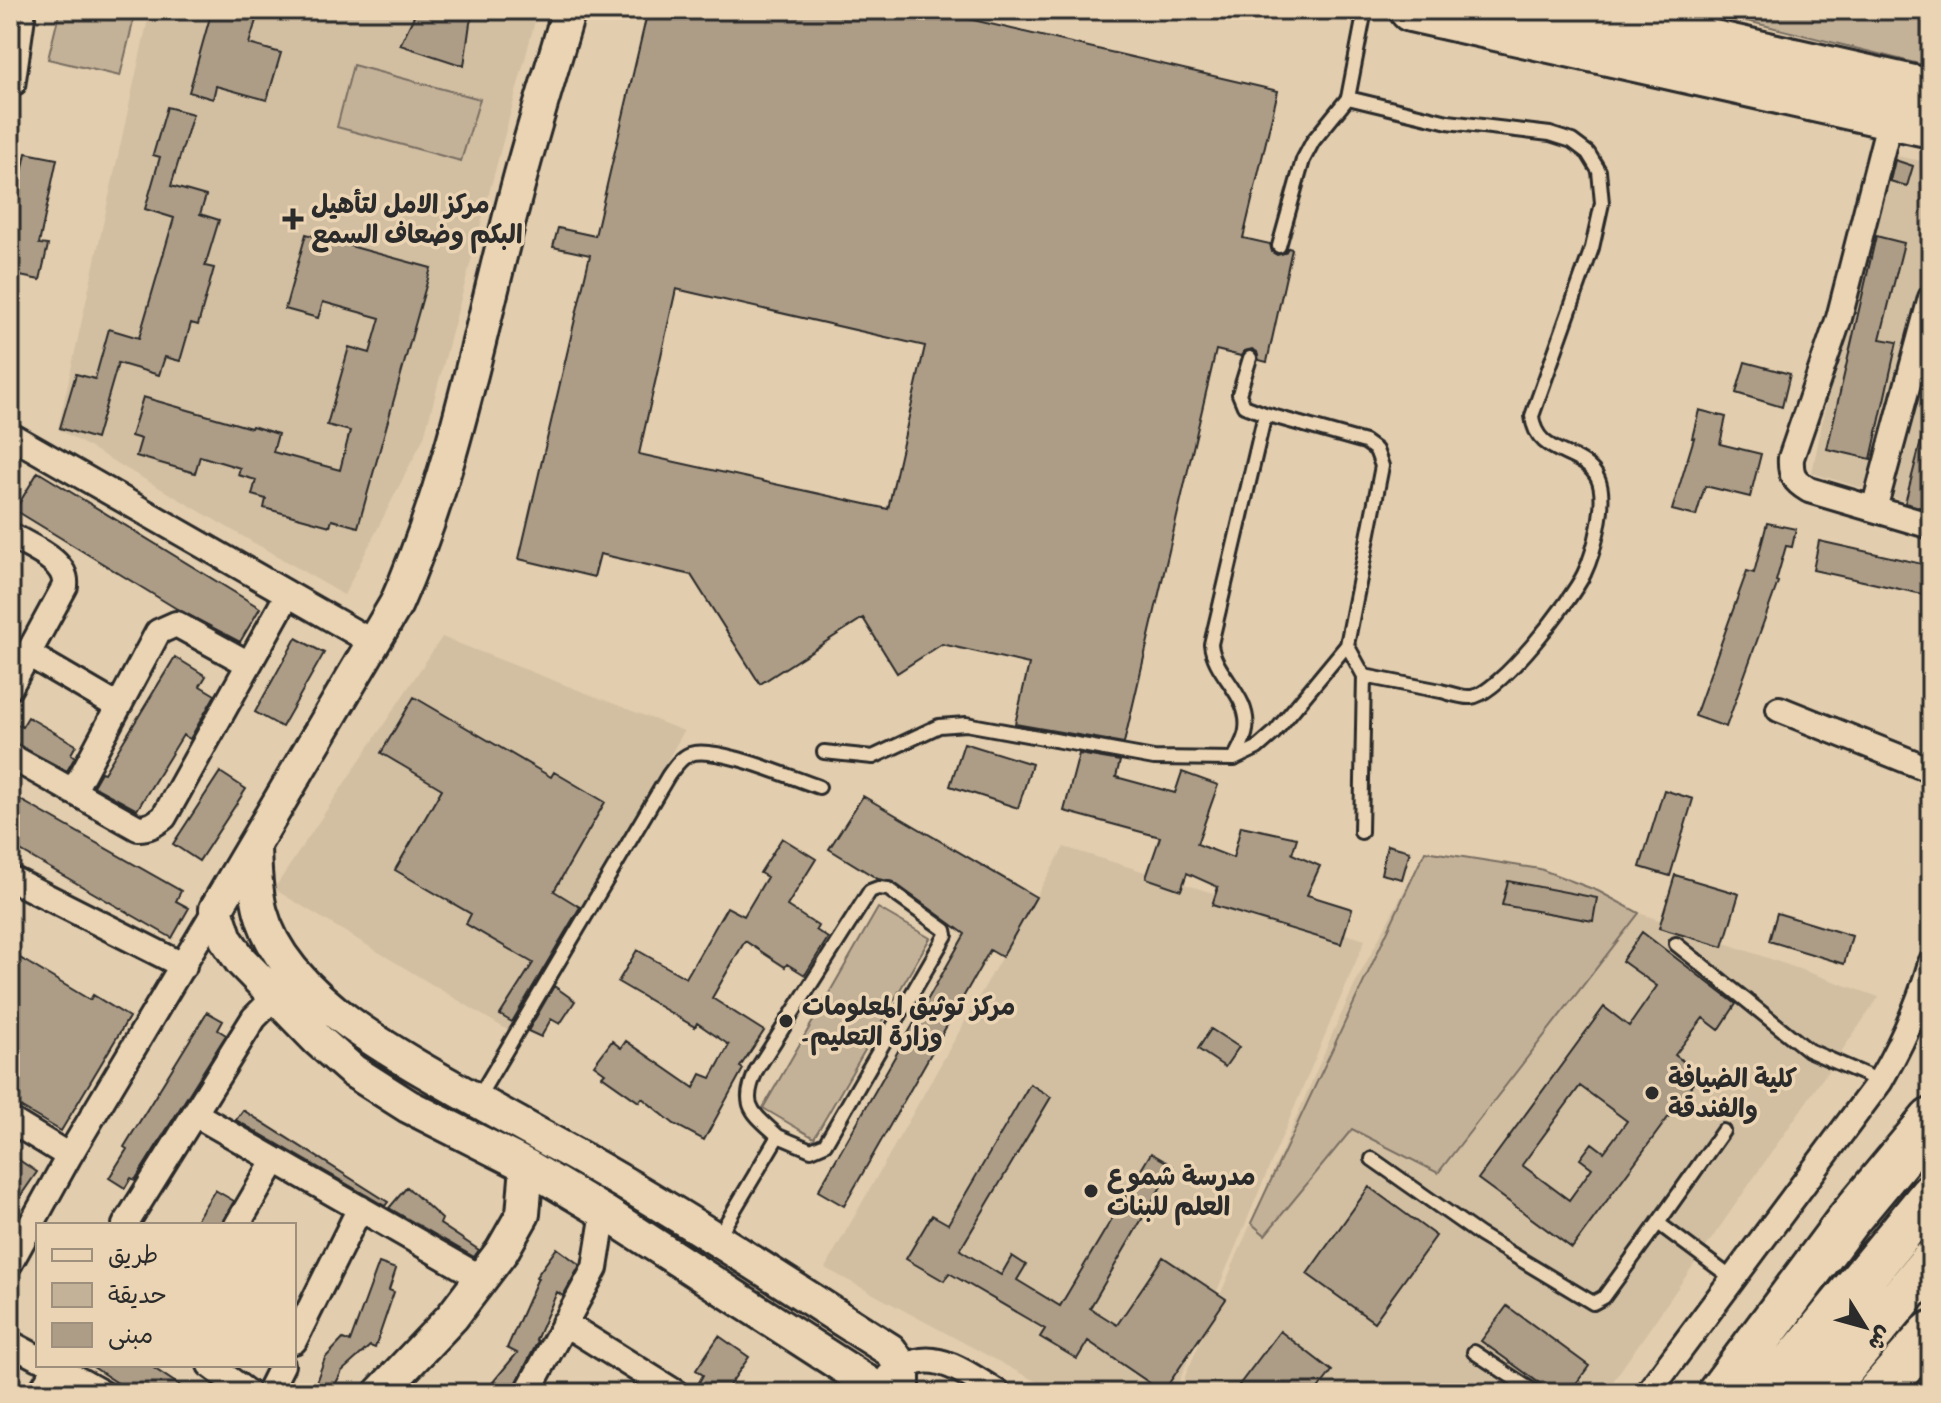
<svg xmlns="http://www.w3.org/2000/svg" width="1941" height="1403" font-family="'Gochi Hand','Playpen Sans Arabic',sans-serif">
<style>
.built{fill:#d2bfa2}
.green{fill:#c4b298;stroke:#786e62;stroke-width:2}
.building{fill:#ad9d87;stroke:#2b2b2b;stroke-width:2;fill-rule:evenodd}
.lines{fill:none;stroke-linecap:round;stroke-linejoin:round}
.lane-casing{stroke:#2b2b2b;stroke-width:18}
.street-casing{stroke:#2b2b2b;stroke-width:30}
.secondary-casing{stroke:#2b2b2b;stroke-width:38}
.highway-casing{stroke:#2b2b2b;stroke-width:48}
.lane{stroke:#ead4b3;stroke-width:12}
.street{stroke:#ead4b3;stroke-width:24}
.secondary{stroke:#ead4b3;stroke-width:32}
.highway{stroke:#ead4b3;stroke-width:42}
.poi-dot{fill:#2b2b2b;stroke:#ead4b3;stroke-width:3}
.labels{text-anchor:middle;stroke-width:7;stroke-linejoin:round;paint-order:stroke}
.poi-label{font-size:26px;font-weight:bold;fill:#2b2b2b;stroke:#ead4b3;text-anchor:start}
</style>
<rect width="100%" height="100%" fill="#e2cdae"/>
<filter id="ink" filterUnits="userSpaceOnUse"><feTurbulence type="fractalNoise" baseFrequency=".0125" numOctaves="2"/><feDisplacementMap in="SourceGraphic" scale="16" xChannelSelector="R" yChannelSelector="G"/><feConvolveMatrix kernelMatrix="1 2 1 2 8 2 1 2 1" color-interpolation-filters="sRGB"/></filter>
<g filter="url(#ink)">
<!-- built -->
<path class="built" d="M150,10H538L424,437L344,595L58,429Z
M1892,155L1931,163V509L1812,473L1825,408Z
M442,637L684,731L514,1034L274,889Z
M1064,847L1365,940L1174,1393H1057L825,1268Z
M1425,851L1540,869L1598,891L1639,913L1879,997L1605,1393H1178L1334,1030L1358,978Z"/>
<!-- green -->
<path class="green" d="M60,10H136L120,76L48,59Z
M1703,10H1931V67Z
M353,65L480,99L461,161L337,127Z
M1425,851L1540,869L1598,891L1639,913L1438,1173L1352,1129L1265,1235L1251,1223Z
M878,908L930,938L814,1138L763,1108Z"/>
<!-- building -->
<path class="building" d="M212,10H259L249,44L281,53L267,100L216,86L213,99L189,92Z
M417,10H475L470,23L464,66L400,45Z
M648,10H930L1278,91L1243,238L1270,244L1272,252L1277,255L1285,253L1288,248L1292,249L1267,362L1259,360L1257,352L1252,349L1244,351L1241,356L1216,350L1124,743L1015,724L1029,664L942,644L897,673L863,618L760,684L691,575L600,554L594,577L519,559L590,255L553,247L558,228L595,236ZM676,289L925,346L888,509L639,454Z
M167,107L193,114L171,186L206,196L200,214L219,220L205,266L214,268L198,325L191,323L180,361L165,357L159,375L118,363L96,439L60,428L76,374L95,379L109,329L139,338L174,218L145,209L160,157L153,155Z
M26,153L57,159L39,244L48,245L40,280L10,274V232Z
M1895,160L1913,166L1907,186L1890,181Z
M306,234L431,268L358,527L332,520L330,526L264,508L266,499L252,495L256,480L238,475L240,468L200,456L195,473L136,456L141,439L131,436L143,397L251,428L252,426L278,434L273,452L340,470L350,431L327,425L349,347L370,353L380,318L323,302L318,318L285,309Z
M1876,236L1904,243L1880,339L1897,342L1871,459L1827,449Z
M1745,362L1790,374L1782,407L1736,393Z
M1699,410L1726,417L1720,444L1761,454L1750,497L1705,486L1696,516L1672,510L1694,438H1692Z
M1925,426L1931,427V510L1905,503Z
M38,472L260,608L240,642L177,609L15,510Z
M1767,523L1796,529L1792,547L1786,546L1776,581L1778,582L1726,727L1695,716L1747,571L1754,573Z
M1819,541L1931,566V596L1813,570Z
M296,638L324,653L282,727L255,712Z
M175,657L206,676L200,686L215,695L190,739L183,735L137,810L93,786L101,772L104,773L115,755Z
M414,697L551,777L554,772L605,802L554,891L580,907L512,1022L500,1015L533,963L466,924L471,914L395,870L442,789L381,753Z
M28,717L76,745L71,754L75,757L67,771L10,741V720L22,727Z
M964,743L1032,764L1018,808L950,786Z
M1079,754L1120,761L1116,777L1175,793L1182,772L1218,785L1197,844L1233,858L1241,826L1297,838L1292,854L1320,866L1307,895L1352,909L1341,944L1212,905L1218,887L1187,873L1181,890L1146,878L1160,837L1064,811Z
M220,772L246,789L199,861L173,844Z
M1664,790L1693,799L1670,876L1640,867Z
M10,794L181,891L176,901L189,908L172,938L10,845Z
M863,796L1036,897L1002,957L990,950L844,1206L818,1191L965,934L893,882L878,879L829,849Z
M782,838L816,859L787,906L818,926L816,930L828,938L805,975L787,964L785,967L745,941L712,998L764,1031L740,1067L743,1069L704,1140L674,1124L642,1098L639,1102L602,1076L605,1073L594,1065L612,1041L621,1048L626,1041L694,1088L701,1074L711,1078L729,1045L697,1023L695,1027L618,982L637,950L686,978L727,907L744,916L767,877L760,873Z
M1387,845L1410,851L1402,879L1381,874Z
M1675,875L1739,894L1723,947L1659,928Z
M1508,881L1597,898L1593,921L1502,905Z
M1777,913L1852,936L1844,964L1769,941Z
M1642,932L1736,1004L1719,1030L1703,1018L1675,1055L1700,1074L1572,1248L1478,1179L1604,1007L1629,1026L1657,986L1622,961ZM1580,1086L1627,1121L1604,1152L1592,1143L1580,1159L1592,1168L1569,1200L1522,1165Z
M10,952L90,1000L93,995L129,1017L61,1131L10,1101Z
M554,986L575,1001L560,1024L551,1019L541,1037L528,1031Z
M207,1012L223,1021L218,1030L226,1035L135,1180L131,1178L125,1188L109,1178L127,1149L124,1147Z
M1211,1029L1239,1047L1225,1067L1198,1049Z
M1030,1084L1051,1097L960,1250L1001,1275L1012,1256L1026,1265L1017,1280L1060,1306L1151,1153L1173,1166L1090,1308L1117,1325L1163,1257L1226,1299L1163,1392L1088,1341L1077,1359L1040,1337L1045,1329L949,1273L944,1281L906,1259L932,1215L948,1224Z
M243,1110L388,1202L385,1206L236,1120Z
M10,1154L37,1172L10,1211Z
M407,1187L442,1219L440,1224L479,1250L474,1257L389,1208Z
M1369,1187L1436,1236L1374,1322L1307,1274Z
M215,1190L234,1201L223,1220L220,1225H193Z
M557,1248L580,1265L563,1296L557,1292L536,1340L538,1341L512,1392L484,1393L517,1353L507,1348L538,1278L536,1277Z
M379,1263L396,1269L389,1290L394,1292L375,1348L370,1346L342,1371L331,1393H312L325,1358L343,1339L350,1342Z
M1507,1306L1589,1366L1569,1393H1553L1481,1341Z
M1280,1331L1332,1371L1315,1393H1233Z
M719,1336L749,1357L724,1393H693L703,1375L696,1370Z
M90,1365H149L191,1393H133Z"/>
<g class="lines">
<defs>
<path id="lane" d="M18,87L29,10
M1279,246L1303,160L1313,141L1348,98
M1265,414L1365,442L1376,450L1382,466L1347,645L1364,676C1390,681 1415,686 1441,691C1450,693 1462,698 1471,697C1498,696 1572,599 1584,574C1594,553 1608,501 1598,479C1584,448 1536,458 1532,416L1592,248L1602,203L1599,171L1588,153L1572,141L1550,134L1448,122L1348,98L1365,10
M824,752L873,757L939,726L966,724L1154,758L1234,759C1238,750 1245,740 1246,730C1251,696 1214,675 1211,644L1265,414L1244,406L1239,394L1250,358
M1234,759L1257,748L1274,733L1347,645
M1361,832L1364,676
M1676,944L1808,1050L1880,1081
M478,1098L668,776C674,768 680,758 690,754C716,745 792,778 819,787
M1372,1159L1480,1235L1593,1303L1604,1297L1658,1223L1733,1279
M1658,1223L1723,1131
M718,1237L778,1136C751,1111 740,1106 757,1069L870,891L878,888L888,889L945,930L946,935L825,1144L811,1150L778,1136
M1474,1352L1536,1393"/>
<path id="street" d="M1890,119L1839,318L1791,458C1790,475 1794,481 1809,490L1931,526
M10,435L372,642
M1874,509L1931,298
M10,535C29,547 68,560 65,586L10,687
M28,654L117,706
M1779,709L1931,770
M10,756L138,828C149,828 155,824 164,817L288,594
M73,792L158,632L176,624L249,664
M10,878L184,966
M195,1114L481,1278
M10,1120L69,1156
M125,1225L254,1018L267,1005L291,993
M237,1225L275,1160
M10,1263L69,1156L216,909
M564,1323L676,1393
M294,1341L360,1208
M10,1343L38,1358
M52,1365L102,1393
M210,1365L248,1393
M889,1376C898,1372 908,1365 917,1362C944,1354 976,1380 998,1393
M40,1393L56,1367
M268,1393L282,1365
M527,1393L595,1268L604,1212
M1648,1393L1880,1081C1902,1043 1919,1006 1931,963"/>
<path id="secondary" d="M569,10C551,72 531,134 515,197C479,333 454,474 396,604L216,909L226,939L241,961L318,1040L353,1071L408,1106L527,1166L604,1212L884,1393
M254,845C255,897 258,928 292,970C326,1011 371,1039 416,1066C474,1100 533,1131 591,1164C693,1222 791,1287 890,1350L903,1369V1393
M380,1393L452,1317L502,1251L523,1214L527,1166"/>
<path id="highway" d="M1411,10L1931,126
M1572,10L1931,91
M1719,1393L1848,1220L1931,1120
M1769,1393L1931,1195
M1822,1393L1931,1262
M1878,1393L1931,1333"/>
</defs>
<!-- lane casing -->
<use href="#lane" class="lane-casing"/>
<!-- street casing -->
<use href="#street" class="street-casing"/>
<!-- secondary casing -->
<use href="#secondary" class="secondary-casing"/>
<!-- highway casing -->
<use href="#highway" class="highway-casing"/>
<!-- lane -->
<use href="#lane" class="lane"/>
<!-- street -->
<use href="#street" class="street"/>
<!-- secondary -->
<use href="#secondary" class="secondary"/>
<!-- highway -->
<use href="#highway" class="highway"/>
</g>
</g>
<!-- markers -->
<g class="poi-dot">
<path d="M289 207h8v8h8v8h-8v8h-8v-8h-8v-8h8z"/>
<circle cx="786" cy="1021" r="8"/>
<circle cx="1652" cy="1093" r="8"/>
<circle cx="1091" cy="1191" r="8"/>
</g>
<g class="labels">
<!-- poi labels -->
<g class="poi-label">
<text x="311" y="213">مركز الامل لتأهيل<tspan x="311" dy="30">البكم وضعاف السمع</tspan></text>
<text x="802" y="1015">مركز توثيق المعلومات<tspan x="802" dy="30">-وزارة التعليم</tspan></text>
<text x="1668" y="1087">كلية الضيافة<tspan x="1668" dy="30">والفندقة</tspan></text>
<text x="1107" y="1185">مدرسة شموع<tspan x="1107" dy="30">العلم للبنات</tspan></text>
</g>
</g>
<!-- margin -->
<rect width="1941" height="1403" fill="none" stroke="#ead4b3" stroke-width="40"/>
<rect x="20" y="20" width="1901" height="1363" fill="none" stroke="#2b2b2b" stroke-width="3" filter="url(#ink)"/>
<!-- legend -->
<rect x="36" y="1223" width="260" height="144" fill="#ead4b3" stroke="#9e907d" stroke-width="2"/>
<rect x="52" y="1249" width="40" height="12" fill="#ead4b3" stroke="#9e907d" stroke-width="2"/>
<text x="108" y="1263" font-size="24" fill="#2b2b2b">طريق</text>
<rect x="52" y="1283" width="40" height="24" fill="#c4b298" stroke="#9e907d" stroke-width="2"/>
<text x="108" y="1303" font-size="24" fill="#2b2b2b">حديقة</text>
<rect x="52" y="1323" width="40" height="24" fill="#ad9d87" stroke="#9e907d" stroke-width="2"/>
<text x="108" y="1343" font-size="24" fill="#2b2b2b">مبنى</text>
<!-- north arrow -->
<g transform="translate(1865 1327) rotate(127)" stroke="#ead4b3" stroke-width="6" paint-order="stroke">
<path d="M0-6L14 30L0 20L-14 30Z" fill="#2b2b2b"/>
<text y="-12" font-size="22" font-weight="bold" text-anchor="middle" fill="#2b2b2b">ش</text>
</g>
</svg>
